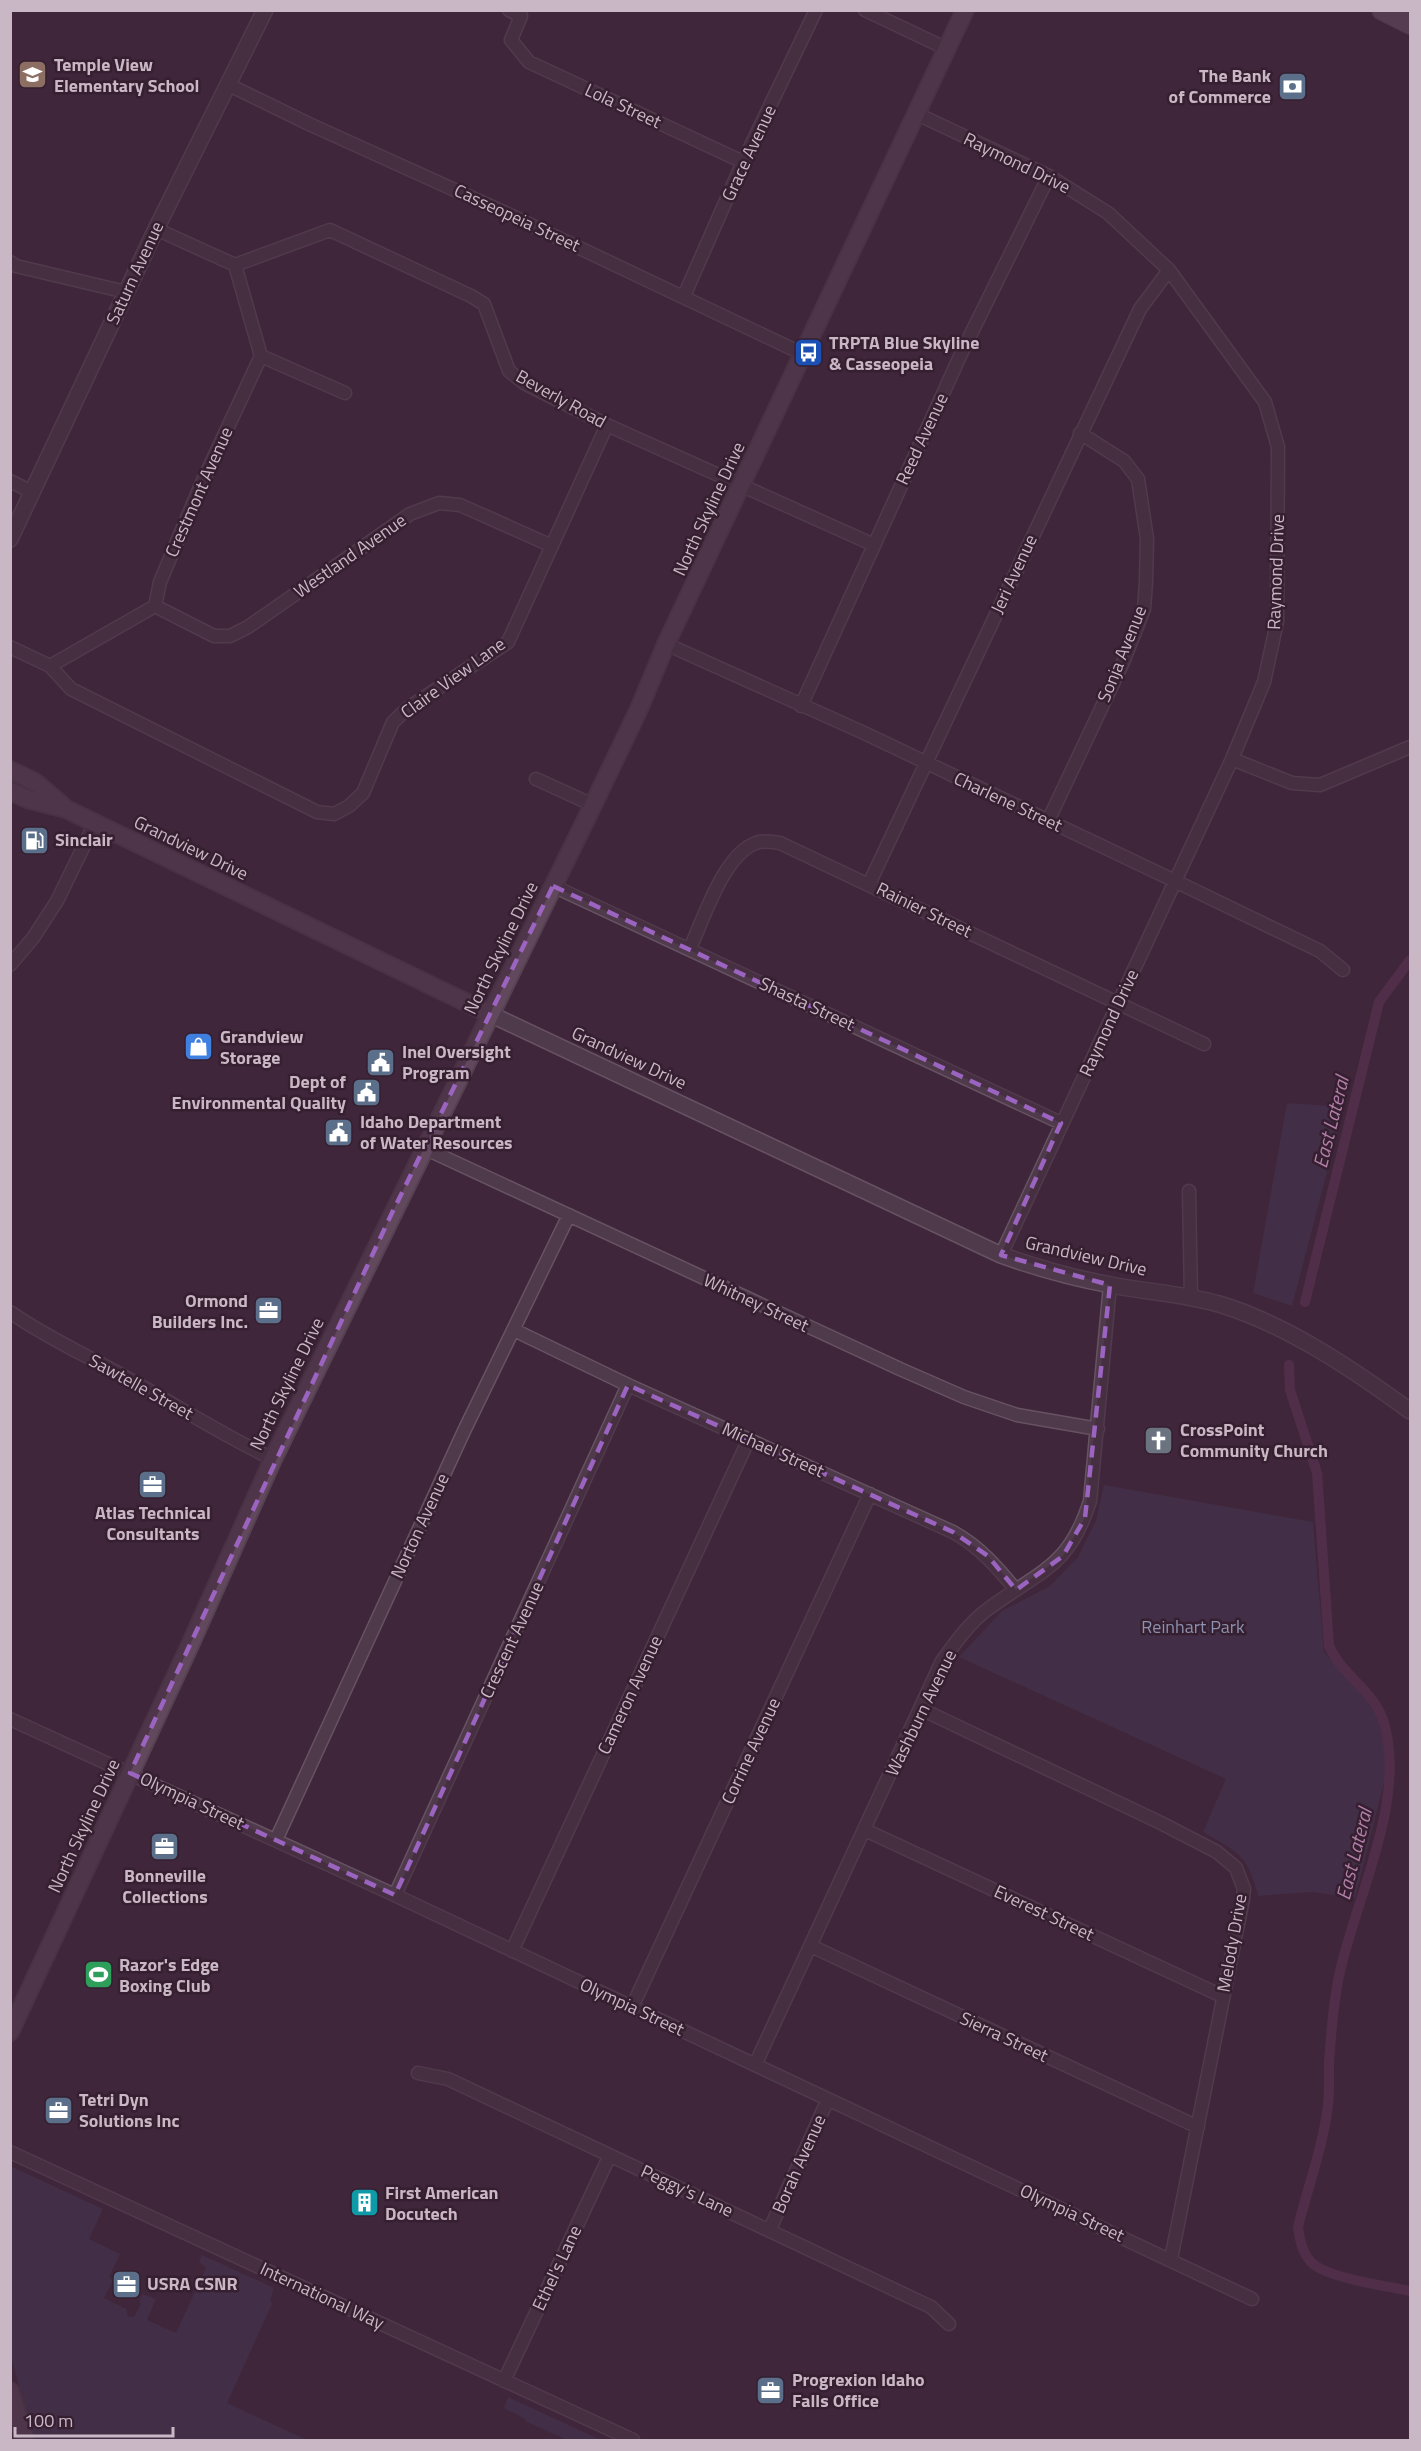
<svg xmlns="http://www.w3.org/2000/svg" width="1421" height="2451" font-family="'Titillium Web',sans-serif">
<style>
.green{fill:#453954}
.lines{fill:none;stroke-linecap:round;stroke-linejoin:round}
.canal{stroke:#64395b;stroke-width:10}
.minor-casing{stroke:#675262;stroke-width:15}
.tertiary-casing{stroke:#675262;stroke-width:18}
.secondary-casing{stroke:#564151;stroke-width:20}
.primary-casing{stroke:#564151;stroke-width:22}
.minor{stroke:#4f3a4b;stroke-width:12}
.tertiary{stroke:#4f3a4b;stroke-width:15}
.secondary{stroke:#62485c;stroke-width:16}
.primary{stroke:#6f586b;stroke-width:20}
.marked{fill:none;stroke:#9b64c1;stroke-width:4.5;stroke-dasharray:12 8;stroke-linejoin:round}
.labels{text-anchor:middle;stroke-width:5;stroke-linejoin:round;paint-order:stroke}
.poi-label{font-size:18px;font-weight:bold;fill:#cab7c5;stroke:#351f30;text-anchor:start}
.street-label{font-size:18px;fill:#cab7c5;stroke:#351f30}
.park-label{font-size:18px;fill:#8b91ae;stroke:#351f30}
.water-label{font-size:20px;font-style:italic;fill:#b17fa7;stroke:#351f30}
</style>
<rect width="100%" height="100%" fill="#3f263b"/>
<!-- green -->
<path class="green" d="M1287,1103L1344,1107L1292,1306L1253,1293Z
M1104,1485L1313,1522L1324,1652L1364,1697L1378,1718L1389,1763L1355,1898L1312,1892L1258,1896C1247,1854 1239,1853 1203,1832L1226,1779L959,1657L1002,1611L1050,1586L1078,1557L1096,1520Z
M10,2166L103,2209L89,2239L120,2254L109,2277L113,2280L104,2298L126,2309L128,2317H134L141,2304L139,2302L142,2294L156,2299L147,2320L176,2333L206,2268L199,2262L202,2255L274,2288L270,2300L272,2304L227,2403L307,2440H34L11,2357Z
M508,2397L510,2398L601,2440H567L525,2421L526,2419L504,2408Z"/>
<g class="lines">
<!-- canal -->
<path class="canal" d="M1305,1302L1379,1002L1410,960
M1289,1365L1290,1390L1317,1473L1329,1646C1342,1676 1375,1691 1384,1723C1407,1802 1355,1899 1339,1976C1333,2004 1331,2033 1329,2062C1329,2079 1330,2096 1327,2112C1322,2151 1307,2189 1298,2227C1300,2241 1302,2252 1311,2262C1325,2278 1388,2286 1410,2291"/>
<defs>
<path id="minor" d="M509,10L521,16L511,40L529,62L743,162
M865,10L947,49
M229,85L309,124L512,216L803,354
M917,114L1049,176L1108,213L1169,270L1265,402L1278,447L1277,622L1264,682L1232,759L1001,1255
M156,229L235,265L330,230L471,296L484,304L509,371L524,383L607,425L874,545
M10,262L16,266L126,292
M684,296L743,162L816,10
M261,356L345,393
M10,481L32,492
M155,606L214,636H230L248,627L410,514L439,503L460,505L552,546
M155,606L160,582L200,487L261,356L235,265
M666,644L862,732L1175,881L1320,951L1343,970
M10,647L50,666L71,689L317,812L334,814L349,806L363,793L393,722L408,708L508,642L607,425
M50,666L155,606
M801,706L961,354L1049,176
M1232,759L1292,783L1320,785L1410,747
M536,779L593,805
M1048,821L1124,660L1144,609L1146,582L1147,539L1138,479L1124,461L1080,433
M869,884L1140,309L1169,270
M553,886L1061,1123
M690,948C704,918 724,854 756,843C763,840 773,842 780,843L1204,1044
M10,965L33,938L57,901L95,823
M424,1148L900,1369L964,1397L1017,1415L1098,1429
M1189,1191L1191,1298
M10,1312C47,1338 88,1356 127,1378C176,1405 222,1435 273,1459
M514,1330L628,1385L953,1532C980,1547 997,1567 1016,1590
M921,1709L1161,1823L1217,1852L1236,1868L1244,1889L1243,1899L1171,2259
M10,1719L386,1891L1252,2299
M865,1830L1222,1996
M276,1840L464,1431L569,1215
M395,1895L628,1385
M811,1946L1198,2127
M512,1951L749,1439
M632,2007L870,1494
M755,2065L942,1661C955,1643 970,1622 988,1609C1039,1571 1069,1568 1090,1501L1110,1285
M418,2073L448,2079L931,2307L949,2324
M10,2152L633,2440
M770,2229L828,2099
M504,2381L610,2155"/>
<path id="tertiary" d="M10,539L156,229L265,10
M490,1014L1001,1255C1037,1268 1073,1278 1111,1285C1147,1292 1185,1294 1219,1304C1286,1324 1354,1370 1410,1411"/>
<path id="secondary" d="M10,770L35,782L63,806
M10,791L27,799L66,809L490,1014
M10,2032L190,1645L273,1459L593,805L639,709L666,644L965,10
M10,2391L25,2440"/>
<path id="primary" d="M1382,10L1410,24"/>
</defs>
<!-- minor casing -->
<use href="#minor" class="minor-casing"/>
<!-- tertiary casing -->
<use href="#tertiary" class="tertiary-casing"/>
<!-- secondary casing -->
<use href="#secondary" class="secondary-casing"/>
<!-- primary casing -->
<use href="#primary" class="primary-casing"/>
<!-- minor -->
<use href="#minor" class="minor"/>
<!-- tertiary -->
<use href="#tertiary" class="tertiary"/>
<!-- secondary -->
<use href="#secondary" class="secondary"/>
<!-- primary -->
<use href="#primary" class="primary"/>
</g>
<!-- marked area -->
<path d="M0 0H1421V2451H0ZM553,886L1061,1123L1001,1255L1110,1285L1085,1518L1063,1556L1016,1590L988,1556L953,1532L628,1385L395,1895L130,1773L391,1215Z" fill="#3f263b" fill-opacity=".55" fill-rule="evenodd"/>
<path class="marked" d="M553,886L1061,1123L1001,1255L1110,1285L1085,1518L1063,1556L1016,1590L988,1556L953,1532L628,1385L395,1895L130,1773L391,1215Z"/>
<!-- icons -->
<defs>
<symbol id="school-square" viewBox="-11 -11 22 22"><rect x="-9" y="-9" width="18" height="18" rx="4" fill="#8d6e63" stroke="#351f30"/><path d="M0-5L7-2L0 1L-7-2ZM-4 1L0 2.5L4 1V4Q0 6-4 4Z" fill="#fff"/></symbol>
<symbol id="bank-square" viewBox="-11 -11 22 22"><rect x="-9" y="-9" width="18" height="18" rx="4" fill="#5c6f8a" stroke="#351f30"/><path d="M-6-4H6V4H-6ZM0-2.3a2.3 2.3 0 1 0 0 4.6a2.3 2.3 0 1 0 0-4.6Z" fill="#fff"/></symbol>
<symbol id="bus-square" viewBox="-11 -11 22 22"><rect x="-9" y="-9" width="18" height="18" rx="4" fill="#1a4fb4" stroke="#351f30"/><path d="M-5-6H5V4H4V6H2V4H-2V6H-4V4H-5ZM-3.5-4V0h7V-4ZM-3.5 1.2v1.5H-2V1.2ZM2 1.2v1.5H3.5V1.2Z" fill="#fff"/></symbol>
<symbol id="fuel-square" viewBox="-11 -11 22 22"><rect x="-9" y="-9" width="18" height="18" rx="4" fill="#5c6f8a" stroke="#351f30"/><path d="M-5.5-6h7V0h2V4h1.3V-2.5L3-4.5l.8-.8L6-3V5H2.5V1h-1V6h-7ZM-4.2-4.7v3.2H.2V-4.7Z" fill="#fff"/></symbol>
<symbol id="shop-square" viewBox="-11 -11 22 22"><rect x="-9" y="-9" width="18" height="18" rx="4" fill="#3f7fe0" stroke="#351f30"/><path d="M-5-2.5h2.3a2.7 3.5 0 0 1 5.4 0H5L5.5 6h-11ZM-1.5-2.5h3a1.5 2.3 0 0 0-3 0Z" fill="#fff"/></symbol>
<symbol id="civic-square" viewBox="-11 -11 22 22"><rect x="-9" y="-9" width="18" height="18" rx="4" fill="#5c6f8a" stroke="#351f30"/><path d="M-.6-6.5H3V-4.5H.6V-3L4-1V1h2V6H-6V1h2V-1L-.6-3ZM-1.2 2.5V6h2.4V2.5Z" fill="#fff"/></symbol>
<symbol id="office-square" viewBox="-11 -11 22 22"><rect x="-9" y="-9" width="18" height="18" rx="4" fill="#5c6f8a" stroke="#351f30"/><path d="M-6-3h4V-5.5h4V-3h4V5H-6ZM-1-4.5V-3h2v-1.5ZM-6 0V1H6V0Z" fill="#fff"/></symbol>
<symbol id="church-square" viewBox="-11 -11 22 22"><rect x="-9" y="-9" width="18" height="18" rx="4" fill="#6b7280" stroke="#351f30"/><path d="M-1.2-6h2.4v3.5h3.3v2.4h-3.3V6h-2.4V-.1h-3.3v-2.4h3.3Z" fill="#fff"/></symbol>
<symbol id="stadium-square" viewBox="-11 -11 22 22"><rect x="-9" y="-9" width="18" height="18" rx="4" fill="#2e9e5b" stroke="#351f30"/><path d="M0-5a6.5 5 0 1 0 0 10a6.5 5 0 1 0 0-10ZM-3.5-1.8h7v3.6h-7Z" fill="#fff"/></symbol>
<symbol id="building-square" viewBox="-11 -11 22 22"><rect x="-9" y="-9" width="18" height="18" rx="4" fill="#0f9aa8" stroke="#351f30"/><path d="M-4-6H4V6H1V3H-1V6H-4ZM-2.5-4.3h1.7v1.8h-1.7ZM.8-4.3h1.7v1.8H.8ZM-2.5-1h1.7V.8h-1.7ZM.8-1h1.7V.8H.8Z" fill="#fff"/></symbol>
</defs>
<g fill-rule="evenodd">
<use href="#school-square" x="16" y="58" width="33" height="33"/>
<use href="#bank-square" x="1276" y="70" width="33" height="33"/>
<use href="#bus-square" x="792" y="336" width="33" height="33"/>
<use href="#fuel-square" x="18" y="824" width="33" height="33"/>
<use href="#shop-square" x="182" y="1030" width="33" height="33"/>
<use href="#civic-square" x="364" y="1046" width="33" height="33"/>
<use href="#civic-square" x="350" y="1076" width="33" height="33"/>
<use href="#civic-square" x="322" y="1116" width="33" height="33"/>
<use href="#office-square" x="252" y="1294" width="33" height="33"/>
<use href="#church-square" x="1142" y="1424" width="33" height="33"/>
<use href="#office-square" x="136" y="1468" width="33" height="33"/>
<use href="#office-square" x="148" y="1830" width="33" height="33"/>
<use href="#stadium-square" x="82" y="1958" width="33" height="33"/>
<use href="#office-square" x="42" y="2094" width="33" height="33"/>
<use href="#building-square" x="348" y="2186" width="33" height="33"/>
<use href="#office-square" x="110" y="2268" width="33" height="33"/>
<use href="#office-square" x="754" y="2374" width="33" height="33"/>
</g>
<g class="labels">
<!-- poi labels -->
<g class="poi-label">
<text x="54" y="71">Temple View<tspan x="54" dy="21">Elementary School</tspan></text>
<text x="1271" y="82" text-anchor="end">The Bank<tspan x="1271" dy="21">of Commerce</tspan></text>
<text x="829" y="349">TRPTA Blue Skyline<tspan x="829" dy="21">&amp; Casseopeia</tspan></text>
<text x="55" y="846">Sinclair</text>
<text x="220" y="1043">Grandview<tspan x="220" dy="21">Storage</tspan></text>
<text x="402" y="1058">Inel Oversight<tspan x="402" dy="21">Program</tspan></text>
<text x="346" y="1088" text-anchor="end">Dept of<tspan x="346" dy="21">Environmental Quality</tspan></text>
<text x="360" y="1128">Idaho Department<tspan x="360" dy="21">of Water Resources</tspan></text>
<text x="248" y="1307" text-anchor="end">Ormond<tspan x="248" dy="21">Builders Inc.</tspan></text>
<text x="1180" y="1436">CrossPoint<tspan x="1180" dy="21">Community Church</tspan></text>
<text x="153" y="1519" text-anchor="middle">Atlas Technical<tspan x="153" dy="21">Consultants</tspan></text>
<text x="165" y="1882" text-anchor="middle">Bonneville<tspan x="165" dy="21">Collections</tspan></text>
<text x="119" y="1971">Razor's Edge<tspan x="119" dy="21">Boxing Club</tspan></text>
<text x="79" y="2106">Tetri Dyn<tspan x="79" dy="21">Solutions Inc</tspan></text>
<text x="385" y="2199">First American<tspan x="385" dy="21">Docutech</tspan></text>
<text x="147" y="2290">USRA CSNR</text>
<text x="792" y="2386">Progrexion Idaho<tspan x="792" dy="21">Falls Office</tspan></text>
</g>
<!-- street labels -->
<g class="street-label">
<text transform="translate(623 106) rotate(25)" y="6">Lola Street</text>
<text transform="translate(749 153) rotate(-65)" y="6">Grace Avenue</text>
<text transform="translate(1017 163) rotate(26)" y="6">Raymond Drive</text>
<text transform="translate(517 218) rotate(25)" y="6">Casseopeia Street</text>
<text transform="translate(135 273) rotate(-65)" y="6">Saturn Avenue</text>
<text transform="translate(561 399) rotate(29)" y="6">Beverly Road</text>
<text transform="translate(922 439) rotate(-65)" y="6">Reed Avenue</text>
<text transform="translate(199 492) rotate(-66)" y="6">Crestmont Avenue</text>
<text transform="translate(709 509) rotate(-65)" y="6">North Skyline Drive</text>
<text transform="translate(350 556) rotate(-35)" y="6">Westland Avenue</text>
<text transform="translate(1276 572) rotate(-88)" y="6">Raymond Drive</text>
<text transform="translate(1014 574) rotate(-65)" y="6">Jeri Avenue</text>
<text transform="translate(1122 654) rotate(-68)" y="6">Sonja Avenue</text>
<text transform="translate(453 678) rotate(-36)" y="6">Claire View Lane</text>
<text transform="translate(1008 802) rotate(25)" y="6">Charlene Street</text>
<text transform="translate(191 848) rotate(26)" y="6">Grandview Drive</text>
<text transform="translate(924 910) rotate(26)" y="6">Rainier Street</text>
<text transform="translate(501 948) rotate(-64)" y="6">North Skyline Drive</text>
<text transform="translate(807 1004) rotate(25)" y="6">Shasta Street</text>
<text transform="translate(1109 1023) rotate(-65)" y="6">Raymond Drive</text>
<text transform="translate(629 1058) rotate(25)" y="6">Grandview Drive</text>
<text transform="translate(1086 1256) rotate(13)" y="6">Grandview Drive</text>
<text transform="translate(756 1303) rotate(25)" y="6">Whitney Street</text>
<text transform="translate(287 1384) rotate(-64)" y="6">North Skyline Drive</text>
<text transform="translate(141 1387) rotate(29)" y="6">Sawtelle Street</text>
<text transform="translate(773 1450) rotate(24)" y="6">Michael Street</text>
<text transform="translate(420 1526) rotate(-65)" y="6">Norton Avenue</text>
<text transform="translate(512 1640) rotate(-65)" y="6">Crescent Avenue</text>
<text transform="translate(630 1695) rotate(-65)" y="6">Cameron Avenue</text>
<text transform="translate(921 1713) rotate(-64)" y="6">Washburn Avenue</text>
<text transform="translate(751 1751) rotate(-65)" y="6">Corrine Avenue</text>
<text transform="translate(192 1801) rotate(25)" y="6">Olympia Street</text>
<text transform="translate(84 1826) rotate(-65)" y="6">North Skyline Drive</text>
<text transform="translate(1044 1913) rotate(25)" y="6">Everest Street</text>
<text transform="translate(1232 1943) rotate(-80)" y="6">Melody Drive</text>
<text transform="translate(632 2007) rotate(25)" y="6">Olympia Street</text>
<text transform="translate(1004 2037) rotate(25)" y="6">Sierra Street</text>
<text transform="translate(799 2164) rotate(-66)" y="6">Borah Avenue</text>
<text transform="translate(687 2191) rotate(25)" y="6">Peggy's Lane</text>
<text transform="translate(1072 2213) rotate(25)" y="6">Olympia Street</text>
<text transform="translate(557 2268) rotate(-65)" y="6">Ethel's Lane</text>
<text transform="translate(322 2296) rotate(25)" y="6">International Way</text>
</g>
<!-- park labels -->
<g class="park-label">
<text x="1193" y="1633">Reinhart Park</text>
</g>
<!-- water labels -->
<g class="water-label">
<text transform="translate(1331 1122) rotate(-76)" y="7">East Lateral</text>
<text transform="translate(1354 1854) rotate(-76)" y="7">East Lateral</text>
</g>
</g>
<!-- border -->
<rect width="1421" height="2451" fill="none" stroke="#cab7c5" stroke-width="24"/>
<!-- scale -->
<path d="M15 2427v9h158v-9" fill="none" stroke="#cab7c5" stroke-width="3"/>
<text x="24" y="2427" font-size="18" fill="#cab7c5" stroke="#351f30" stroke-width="4.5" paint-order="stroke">100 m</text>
</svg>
